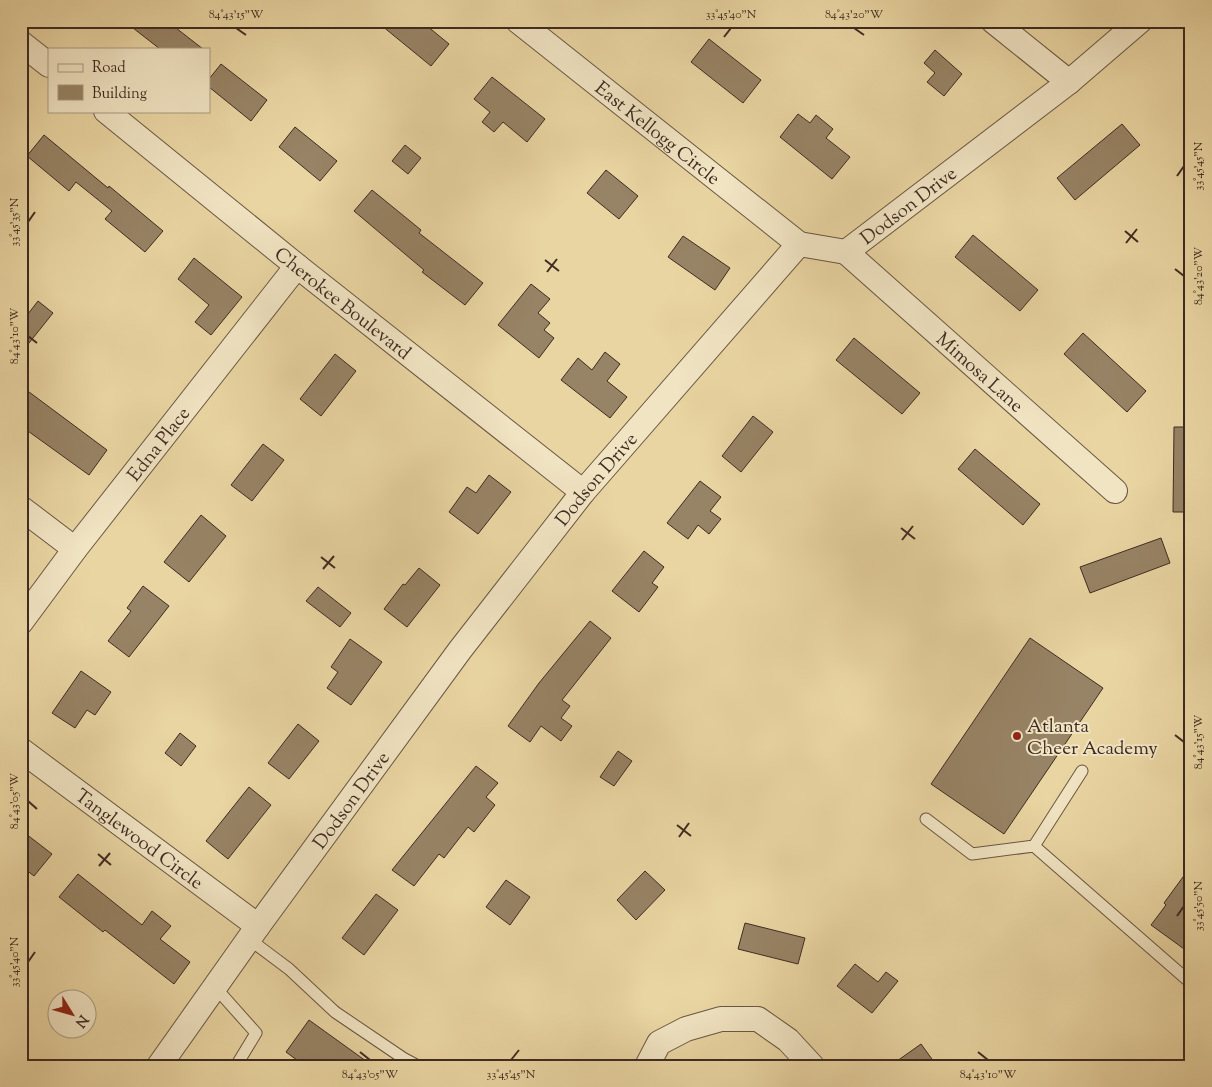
<svg xmlns="http://www.w3.org/2000/svg" width="1212" height="1087" font-family="'Sorts Mill Goudy',serif">
<style>
.building{fill:#978365;stroke:#3e2b22}
.lines{fill:none;stroke-linecap:round;stroke-linejoin:round}
.service-casing{stroke:#695642;stroke-width:13}
.minor-casing{stroke:#695642;stroke-width:26}
.service{stroke:#f1e4c3;stroke-width:11}
.minor{stroke:#f1e4c3;stroke-width:24}
.ticks{fill:none;stroke:#3e2b22;stroke-width:2}
.poi-dot{fill:#8f2418;stroke:#f1e4c3;stroke-width:2}
.labels{text-anchor:middle;stroke-width:4;stroke-linejoin:round;paint-order:stroke}
.street-label{font-size:19px;fill:#3e2b22;stroke:#f1e4c3}
.poi-label{font-size:19px;fill:#3e2b22;stroke:#f1e4c3;text-anchor:start}
.neatline{fill:none;stroke:#3e2b22;stroke-width:2}
.ticks-label{font-size:12px;text-anchor:middle;fill:#3e2b22}
</style>
<rect width="100%" height="100%" fill="#e9d5a2"/>
<filter id="stains"><feTurbulence type="fractalNoise" baseFrequency=".004" numOctaves="4"/><feColorMatrix values="0 0 0 0 .2 0 0 0 0 .09 0 0 0 0 .02 0 0 0 .5 -.17"/></filter>
<radialGradient id="worn" r=".72"><stop offset=".6" stop-color="#630" stop-opacity="0"/><stop offset="1" stop-color="#630" stop-opacity=".3"/></radialGradient>
<!-- building -->
<path class="building" d="M124,21H167L203,49H160Z
M376,21H421L449,44L431,66Z
M709,39L761,80L743,103L691,62Z
M935,50L962,74L944,96L927,82L935,73L924,63Z
M221,64L267,100L251,121L209,87V79Z
M492,77L545,119L527,142L503,122L494,132L482,122L490,112L474,99Z
M798,114L810,123L816,115L833,129L826,138L850,157L832,179L780,137Z
M1122,124L1140,145L1075,200L1057,178Z
M295,127L337,161L320,181L279,147Z
M44,135L108,188L109,186L163,231L145,252L105,219L112,211L76,182L69,191L27,156Z
M405,145L421,158L408,174L392,161Z
M606,170L638,196L619,219L587,193Z
M372,190L421,230L419,233L483,283L465,305L422,272L424,270L354,211Z
M973,235L1038,290L1020,311L955,257Z
M683,236L730,268L715,290L668,257Z
M194,258L242,297L211,335L195,322L209,305L178,279Z
M531,284L550,299L538,313L550,323L544,330L554,338L539,358L498,325Z
M38,301L53,313L21,353V323Z
M1083,333L1146,391L1127,412L1064,354Z
M854,338L920,393L902,414L836,360Z
M605,352L620,364L607,381L627,397L610,418L561,380L578,358L592,370Z
M335,354L356,371L321,416L300,399Z
M21,386L107,450L89,475L21,426Z
M753,416L773,432L741,472L722,456Z
M1174,427H1191V512H1173Z
M263,444L284,460L252,501L231,485Z
M975,449L1040,504L1023,525L958,469Z
M489,475L511,492L478,534L449,512L467,487L476,493Z
M700,481L721,497L710,511L721,519L709,534L698,525L688,539L667,523Z
M201,515L226,536L189,582L164,562Z
M1161,538L1170,563L1090,593L1080,567Z
M644,551L664,567L652,583L658,587L639,612L612,591Z
M419,568L440,585L407,627L384,609L403,584L405,585Z
M143,586L169,606L129,657L108,641L131,611L127,608Z
M318,587L351,613L340,627L306,601Z
M590,621L611,638L562,700L570,706L561,718L572,726L561,741L541,726L530,742L508,726L539,683Z
M1030,638L1103,688L1004,834L931,784Z
M350,639L382,662L351,705L327,688L338,672L331,667Z
M81,671L111,692L95,715L87,710L75,728L52,713Z
M298,724L319,741L289,779L268,763Z
M180,733L196,746L181,766L165,753Z
M618,751L632,761L614,786L600,777Z
M476,766L498,783L486,797L495,805L474,832L468,827L444,858L439,854L414,886L392,870Z
M249,787L271,805L228,859L206,841Z
M21,830L52,854L34,876L21,866Z
M1191,866V954L1151,925L1166,905L1164,903Z
M645,871L665,890L636,920L617,900Z
M78,874L142,925L152,911L171,926L160,939L190,962L174,984L105,930L103,932L59,897Z
M506,880L530,897L510,925L486,907Z
M376,894L398,910L364,955L342,938Z
M745,923L805,938L798,964L738,949Z
M855,964L878,982L886,972L898,981L872,1013L837,986Z
M309,1020L373,1066H305L286,1052Z
M921,1044L937,1066H890Z"/>
<g class="lines">
<defs>
<path id="service" d="M926,819L972,854L1034,846L1191,983
M1034,846L1082,771
M249,939L289,969L335,1012L403,1058L418,1066
M215,987L256,1033L236,1066"/>
<g id="minor">
<path id="s1" d="M518,21L799,244"/>
<path d="M993,21L1069,82"/>
<path d="M21,43L49,65"/>
<path id="s2" d="M106,111L297,266L583,492"/>
<path id="s3" d="M846,252L1115,491"/>
<path d="M21,508L75,549"/>
<path id="s4" d="M21,622L75,549L297,266"/>
<path id="s5" d="M21,750L258,926"/>
<path id="s6" d="M159,1066L258,926L460,650L583,492L799,244L846,252L1069,82L1140,21"/>
<path d="M647,1066L659,1043L686,1029L721,1019H758L788,1040L812,1066"/>
</g>
</defs>
<!-- service casing -->
<use href="#service" class="service-casing"/>
<!-- minor casing -->
<use href="#minor" class="minor-casing"/>
<!-- service -->
<use href="#service" class="service"/>
<!-- minor -->
<use href="#minor" class="minor"/>
</g>
<!-- ticks -->
<path class="ticks" d="M236,28L246,35M854,28L864,35M724,37L731,28M1177,176L1184,166M28,222L35,212M1125,231L1138,242M1126,243L1137,229M545,260L559,271M1175,269L1184,276M547,272L557,259M28,336L37,343M901,528L915,539M902,540L913,526M321,557L335,568M323,569L334,556M1175,735L1184,742M28,801L37,809M677,825L691,836M679,837L689,823M98,854L111,865M99,866L110,853M1177,916L1184,906M28,962L35,952M360,1052L370,1060M978,1052L988,1060M511,1060L519,1050"/>
<!-- markers -->
<circle class="poi-dot" cx="1017" cy="736" r="5"/>
<g class="labels">
<!-- street labels -->
<g class="street-label">
<text dy="7" stroke="none"><textPath href="#s1" startOffset="179">East Kellogg Circle</textPath></text>
<text dy="7" stroke="none"><textPath href="#s6" startOffset="1168">Dodson Drive</textPath></text>
<text dy="7" stroke="none"><textPath href="#s2" startOffset="305">Cherokee Boulevard</textPath></text>
<text dy="7" stroke="none"><textPath href="#s3" startOffset="180">Mimosa Lane</textPath></text>
<text dy="7" stroke="none"><textPath href="#s4" startOffset="225">Edna Place</textPath></text>
<text dy="7" stroke="none"><textPath href="#s6" startOffset="732">Dodson Drive</textPath></text>
<text dy="7" stroke="none"><textPath href="#s6" startOffset="328">Dodson Drive</textPath></text>
<text dy="7" stroke="none"><textPath href="#s5" startOffset="148">Tanglewood Circle</textPath></text>
</g>
<!-- poi labels -->
<g class="poi-label">
<text x="1027" y="732">Atlanta<tspan x="1027" dy="22">Cheer Academy</tspan></text>
</g>
</g>
<!-- margin -->
<rect width="1212" height="1087" fill="none" stroke="#e9d5a2" stroke-width="55"/>
<!-- legend -->
<rect x="48" y="48" width="162" height="65" fill="#f1e4c3" stroke="#a99a83"/>
<rect x="58" y="64" width="25" height="8" fill="#f1e4c3" stroke="#a99a83"/>
<text x="92" y="72" font-size="15" fill="#3e2b22">Road</text>
<rect x="58" y="85" width="25" height="15" fill="#978365" stroke="#a99a83"/>
<text x="92" y="98" font-size="15" fill="#3e2b22">Building</text>
<!-- north arrow -->
<g transform="translate(72 1014) rotate(127)"><circle r="24" fill="#f1e4c3" stroke="#a99a83"/>
<path d="M0-4L9 19L0 12L-9 19Z" fill="#8f2418"/>
<text y="-8" font-size="14" font-weight="bold" text-anchor="middle" fill="#3e2b22">N</text>
</g>
<rect x="28" y="28" width="1156" height="1032" class="neatline"/>
<g class="ticks-label">
<text x="236" y="18">84°43'15"W</text>
<text x="731" y="18">33°45'40"N</text>
<text x="854" y="18">84°43'20"W</text>
<text transform="translate(1198 166) rotate(-90)" y="4">33°45'45"N</text>
<text transform="translate(14 222) rotate(-90)" y="4">33°45'35"N</text>
<text transform="translate(1198 276) rotate(-90)" y="4">84°43'20"W</text>
<text transform="translate(14 336) rotate(-90)" y="4">84°43'10"W</text>
<text transform="translate(1198 742) rotate(-90)" y="4">84°43'15"W</text>
<text transform="translate(14 801) rotate(-90)" y="4">84°43'05"W</text>
<text transform="translate(1198 906) rotate(-90)" y="4">33°45'50"N</text>
<text transform="translate(14 962) rotate(-90)" y="4">33°45'40"N</text>
<text x="370" y="1078">84°43'05"W</text>
<text x="511" y="1078">33°45'45"N</text>
<text x="988" y="1078">84°43'10"W</text>
</g>
<rect width="100%" height="100%" filter="url(#stains)"/>
<rect width="100%" height="100%" fill="url(#worn)"/>
</svg>
